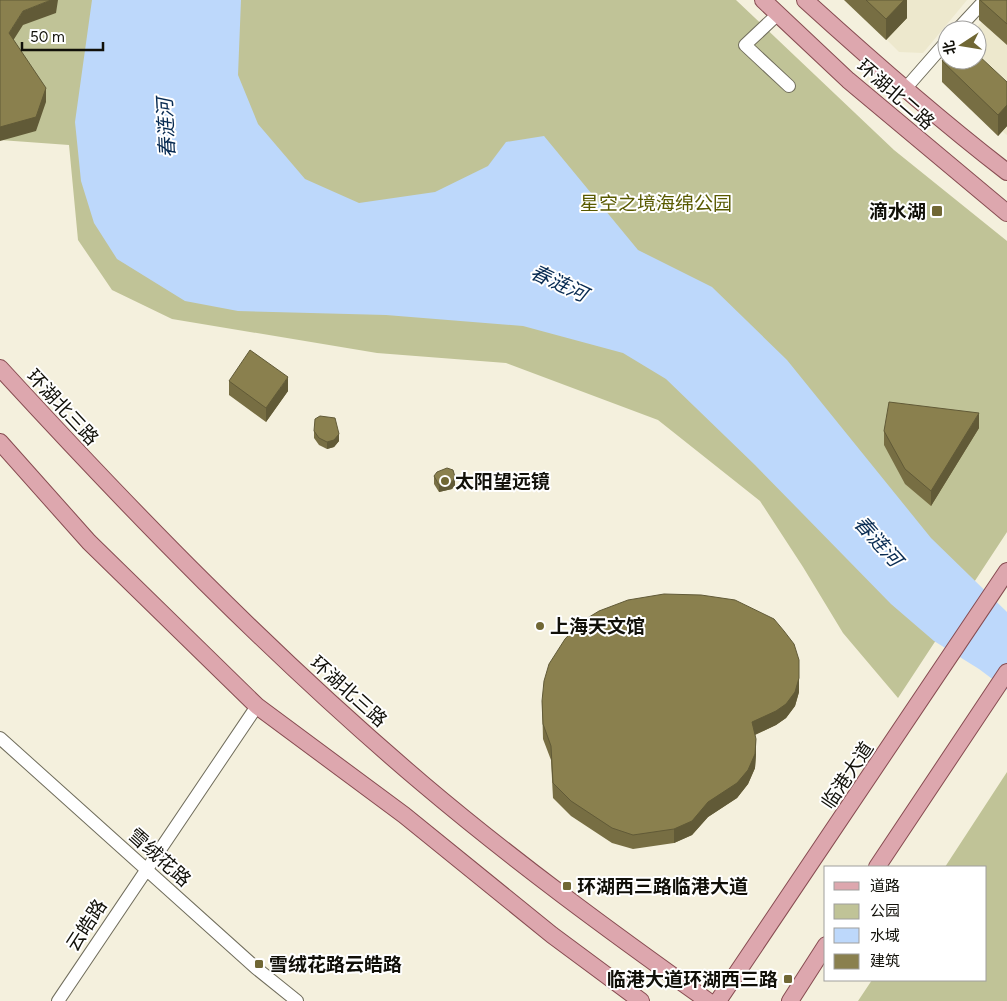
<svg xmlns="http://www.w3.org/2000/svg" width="1007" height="1001" font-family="Figtree,'Noto Sans SC',sans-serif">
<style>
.built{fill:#ede8cd}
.green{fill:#c0c397}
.water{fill:#bdd8fb}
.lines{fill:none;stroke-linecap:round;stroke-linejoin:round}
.minor-casing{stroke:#706d5c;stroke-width:14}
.major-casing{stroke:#874c51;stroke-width:18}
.minor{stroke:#fff;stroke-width:12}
.major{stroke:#dda7ae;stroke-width:16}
.wall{fill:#776e43}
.shaded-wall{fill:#615a37}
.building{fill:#8a804e;stroke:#615a37}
.poi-dot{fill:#706734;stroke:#fff;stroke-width:2}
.labels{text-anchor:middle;stroke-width:4;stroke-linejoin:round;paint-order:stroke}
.street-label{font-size:19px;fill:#111009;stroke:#fff}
.park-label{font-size:19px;fill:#595a00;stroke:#fff}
.poi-label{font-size:19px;font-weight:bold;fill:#111009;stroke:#fff;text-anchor:start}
.water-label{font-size:20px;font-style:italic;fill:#082b52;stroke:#fff}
</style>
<rect width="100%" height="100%" fill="#f4f0dd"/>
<!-- built -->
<path class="built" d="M847,0H967L923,53L899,52Z
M1004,0H1007V135L944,84L947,60H977V30H974Z"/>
<!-- green -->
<path class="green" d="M0,0H736L894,150L1007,241V532L898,698L843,633L803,567L760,501L658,420L506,363L377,353L172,319L112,290L78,240L69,145L0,140Z
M1007,772V1001H858L872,980H986V867H945Z"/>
<!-- water -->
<path class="water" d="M92,0H241L238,75L258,124L305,179L359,203L435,192L488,166L506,142L544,136L638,250L712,287L787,360L931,538L1007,612V690L979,669L934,641L891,604L755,465L666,379L623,353L523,326L386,315L238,311L185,301L117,259L94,223L81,181L75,122Z"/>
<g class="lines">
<defs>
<path id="minor" d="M778,14L745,45L789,86
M957,30L985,0
M905,89L947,41
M0,738L256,968L297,1001
M58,1001L257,706"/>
<path id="major" d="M763,0L848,80L1007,213
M805,0C871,60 937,118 1007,172
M0,368C134,514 272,656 423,784C514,861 611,932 708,1001
M0,442L89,542L257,706L404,815L552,935L641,1001
M877,867L1007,672
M718,1001L1007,571
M790,1001L826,945"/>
</defs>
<!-- minor casing -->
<use href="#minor" class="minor-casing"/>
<!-- major casing -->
<use href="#major" class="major-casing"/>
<!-- minor -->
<use href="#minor" class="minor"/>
<!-- major -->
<use href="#major" class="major"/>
</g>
<!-- wall -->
<path class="wall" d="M844,0H907V18L886,40Z
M979,0H1007V45L979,20Z
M942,61L1007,82V126L998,136L942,82Z
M229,381L288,391L266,422L229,395Z
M979,428L931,506L905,484L884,445V431Z
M314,431L339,441L334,447L327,449L319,445L314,438Z
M434,476L455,485L452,489L439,492L434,484Z
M799,692L795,706L786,718L776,725L755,735L756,754L755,768L748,784L737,798L708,817L692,835L674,843L633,849L612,843L571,816L553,798L551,760L543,739L542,701Z"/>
<!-- shaded-wall -->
<path class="shaded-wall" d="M51,0H58L56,13L23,25L9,47V33L23,11Z
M904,0H907V18L886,40V19Z
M46,88V102L36,131L0,141V127Z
M1007,105V126L998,136V115Z
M288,377V391L266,422V408Z
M979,413V428L931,506V491Z
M339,434V441L334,447L327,449V442Z
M455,477V485L452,489L439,492V485Z
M799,678V692L795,706L786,718L776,725L752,736V722Z
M756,739V754L755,768L748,784L737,798L708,817L692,835L674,843V829Z"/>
<!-- building -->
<path class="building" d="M0,0H51L23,11L9,33L46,88L36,117L0,127Z
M866,0H904L886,19Z
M980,0H1007V24Z
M977,54L1007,82V105L998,115L942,61L947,55V60H977Z
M250,350L288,377L266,408L229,381Z
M889,402L979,413L931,491L905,469L884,431Z
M320,416L335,418L339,434L334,440L327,442L319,438L314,431L315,419Z
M447,468L453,470L455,477L452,482L439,485L434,476L437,472Z
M664,594L701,595L735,600L774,619L784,631L794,644L799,660V678L795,692L786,704L776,711L752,722L756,739L755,754L748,770L737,783L708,802L692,821L674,829L633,835L612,828L571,801L553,783L551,746L543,724L542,701L544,681L549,664L565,639L581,622L599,611L628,600Z"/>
<!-- markers -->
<g class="poi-dot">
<rect x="931" y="205" width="12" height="12" rx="2.5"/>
<circle cx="445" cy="481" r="5"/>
<circle cx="540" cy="626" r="5"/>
<rect x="562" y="881" width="10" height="10" rx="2.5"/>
<rect x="254" y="959" width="10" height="10" rx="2.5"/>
<rect x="783" y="974" width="10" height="10" rx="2.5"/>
</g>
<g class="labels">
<!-- street labels -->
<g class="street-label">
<text transform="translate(896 94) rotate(41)" y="7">环湖北二路</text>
<text transform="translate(63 407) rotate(47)" y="7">环湖北三路</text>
<text transform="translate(349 691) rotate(42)" y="7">环湖北三路</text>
<text transform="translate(847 775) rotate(-56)" y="7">临港大道</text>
<text transform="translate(160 857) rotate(42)" y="7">雪绒花路</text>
<text transform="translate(86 925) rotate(-57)" y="7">云皓路</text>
</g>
<!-- park labels -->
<g class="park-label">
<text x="656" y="210">星空之境海绵公园</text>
</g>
<!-- poi labels -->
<g class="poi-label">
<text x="926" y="218" text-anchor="end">滴水湖</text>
<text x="455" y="488">太阳望远镜</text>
<text x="550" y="633">上海天文馆</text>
<text x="577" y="893">环湖西三路临港大道</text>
<text x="269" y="971">雪绒花路云皓路</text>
<text x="778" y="986" text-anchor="end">临港大道环湖西三路</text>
</g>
<!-- water labels -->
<g class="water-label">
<text transform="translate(166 128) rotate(-93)" y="7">春涟河</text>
<text transform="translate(559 283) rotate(25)" y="7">春涟河</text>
<text transform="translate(878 541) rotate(48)" y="7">春涟河</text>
</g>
</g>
<!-- legend -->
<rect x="824" y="866" width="162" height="115" fill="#ffffff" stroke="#a09f9d"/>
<rect x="834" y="882" width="25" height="8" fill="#dda7ae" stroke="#a09f9d"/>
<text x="870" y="891" font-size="15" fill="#111009">道路</text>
<rect x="834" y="904" width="25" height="15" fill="#c0c397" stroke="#a09f9d"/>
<text x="870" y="916" font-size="15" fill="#111009">公园</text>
<rect x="834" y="928" width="25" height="15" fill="#bdd8fb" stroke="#a09f9d"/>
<text x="870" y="941" font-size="15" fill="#111009">水域</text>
<rect x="834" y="954" width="25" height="15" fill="#8a804e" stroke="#a09f9d"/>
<text x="870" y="966" font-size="15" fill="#111009">建筑</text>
<!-- north arrow -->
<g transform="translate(962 45) rotate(258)"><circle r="24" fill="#ffffff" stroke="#a09f9d"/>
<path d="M0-4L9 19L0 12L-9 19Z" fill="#706734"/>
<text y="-8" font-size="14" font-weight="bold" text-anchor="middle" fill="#111009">北</text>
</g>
<!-- scale -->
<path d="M22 42v8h81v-8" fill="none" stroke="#111009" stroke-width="2.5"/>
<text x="30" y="42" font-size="15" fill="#111009" stroke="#ffffff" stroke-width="4" paint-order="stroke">50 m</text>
</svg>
